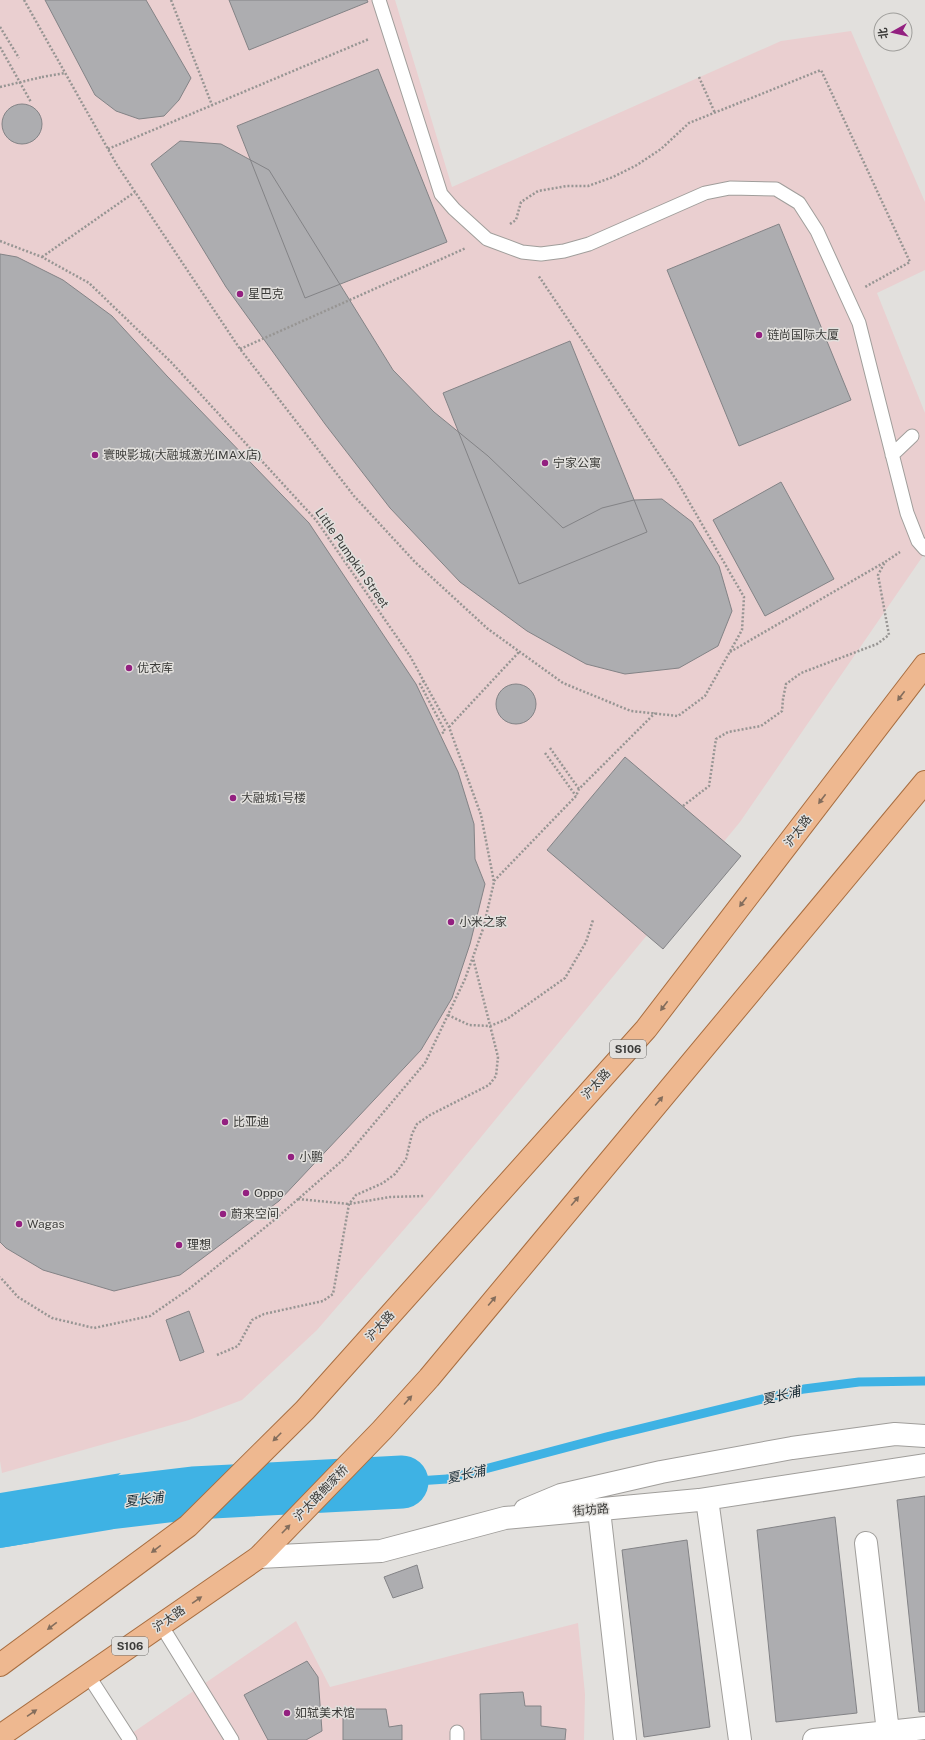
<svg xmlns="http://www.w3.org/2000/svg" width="925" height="1740" font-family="'Public Sans','Noto Sans SC',sans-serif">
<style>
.commercial{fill:#eacfd0}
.water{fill:#3eb2e4}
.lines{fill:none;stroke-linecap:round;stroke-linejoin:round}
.stream{stroke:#3eb2e4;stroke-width:9}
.river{stroke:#3eb2e4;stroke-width:53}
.building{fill:#adadb0;stroke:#838386}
.lane-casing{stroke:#a09e9b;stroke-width:15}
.street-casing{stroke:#a09e9b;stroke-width:24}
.primary-casing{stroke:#a86e41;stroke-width:24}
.path{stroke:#979593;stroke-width:2.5;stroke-dasharray:2 2;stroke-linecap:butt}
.lane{stroke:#fff;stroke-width:13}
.street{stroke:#fff;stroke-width:22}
.primary{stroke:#eeb890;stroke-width:22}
.path-bridge{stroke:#979593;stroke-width:2.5;stroke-dasharray:2 2;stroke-linecap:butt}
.oneway{fill:#836d5c}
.poi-dot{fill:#932080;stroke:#e2e0dd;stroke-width:1.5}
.labels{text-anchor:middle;stroke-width:3;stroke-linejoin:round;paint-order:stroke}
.shield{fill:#e2e0dd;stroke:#6d6c6a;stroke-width:1}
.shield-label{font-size:11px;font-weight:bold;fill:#3b3b39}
.poi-label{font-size:12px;fill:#3b3b39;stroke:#e2e0dd;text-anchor:start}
.street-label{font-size:12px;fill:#3b3b39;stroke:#e2e0dd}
.water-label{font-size:13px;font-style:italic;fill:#1a2d37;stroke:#e2e0dd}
</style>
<rect width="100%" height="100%" fill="#e2e0dd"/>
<!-- commercial -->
<path class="commercial" d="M0,0H395L452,187L781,41L851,31L925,202V270L877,293L925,413V553L740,822L426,1204L317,1330L242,1400L189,1420L2,1473L0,1461Z
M296,1621L330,1687L578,1623L585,1694L584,1740H122Z"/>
<!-- water -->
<path class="water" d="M121,1473L36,1542L0,1548V1493Z"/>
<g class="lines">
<!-- stream -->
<path class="stream" d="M402,1482L447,1479L606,1437L804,1389L859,1382L925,1381"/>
<!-- river -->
<path class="river" d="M0,1521L109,1503L193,1493L402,1482"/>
</g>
<!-- building -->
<path class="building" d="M45,0H146L191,78L179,100L164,116L139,119L116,111L95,95Z
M229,0H367L368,2L249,50Z
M378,69L447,242L305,298L237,126Z
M2 124a20 20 0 1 1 40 0a20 20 0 1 1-40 0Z
M180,141L221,144L269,170L393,370L434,412L488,456L563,528L602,508L634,500L662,499L692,522L719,566L732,611L718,646L679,668L625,674L586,664L527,631L460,582L390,508L325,424L226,287L151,164Z
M779,224L851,400L739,446L667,270Z
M0,254L17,257L63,280L112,316L167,376L309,523L416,684L458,772L474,824L475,859L485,884L470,944L452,998L421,1050L279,1201L180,1275L114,1291L43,1270L6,1248L0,1242Z
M570,341L647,532L519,584L443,393Z
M781,482L834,579L765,616L713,520Z
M496 704a20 20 0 1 1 40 0a20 20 0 1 1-40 0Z
M625,757L741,856L663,949L547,850Z
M189,1311L204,1352L180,1361L166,1320Z
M925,1496V1712H919L897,1500Z
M835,1517L857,1713L776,1722L757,1530Z
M687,1540L710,1727L644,1737L622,1550Z
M417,1565L423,1588L393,1598L384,1577Z
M307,1661L318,1677L322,1731L306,1740H268L244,1695Z
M523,1692L525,1706H541V1726L566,1729L565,1740H481L480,1694Z
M343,1709H386L389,1727L402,1725V1740H343Z"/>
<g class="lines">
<defs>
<path id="lane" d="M379,0L441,194L454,209L487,239L522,252L541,254L564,251L589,244L705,193L730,188L776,189L799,203L817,231L859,323L907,513L918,541L925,549
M892,455L912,436
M161,1625L232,1740
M88,1675L130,1740
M457,1740V1732"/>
<path id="street" d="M707,1499L740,1740
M525,1510L561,1495L661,1472L792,1448L895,1434L925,1436
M599,1510L625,1740
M866,1543L888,1732
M259,1557L381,1551L505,1518L699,1500L925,1465
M814,1740L925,1728"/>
<path id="primary" d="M0,1665L188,1526L305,1410L646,1029L925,665
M0,1736L259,1557L382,1430L429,1378L925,782"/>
</defs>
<!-- lane casing -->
<use href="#lane" class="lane-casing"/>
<!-- street casing -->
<use href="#street" class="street-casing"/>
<!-- primary casing -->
<use href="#primary" class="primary-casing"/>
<!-- path -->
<path class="path" d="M24,0L117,165L240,349L354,496L415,562L488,629L563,683L631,711L678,716L705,696L742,630L744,597L677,481L538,275
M171,0L212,105
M0,27L19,58
M0,47L31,102
M42,77L65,73
M699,77L715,113
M108,149L369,39
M510,224L516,220L521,202L538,191L567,186H588L613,177L637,165L661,149L689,123L821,70L910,262L865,287
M0,241L42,257L89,283L171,362L316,520L410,656L449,727L481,815L494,882L483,929L465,979L425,1063L344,1159L273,1221L189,1289L150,1316L94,1328L52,1318L18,1297L0,1277
M42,257L135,192
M240,349L466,248
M730,652L885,562
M424,681L420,684L445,731L440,735
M449,727L519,652
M550,748L579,789
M545,753L576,796
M683,806L709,786L716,739L728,732L761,726L782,711L783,699L786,684L801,673L877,644L889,635L878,575L885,562L900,552
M494,881L576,796L579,789L655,713
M448,1015L469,1025L490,1026L507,1019L565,978L586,942L593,920
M298,1199L349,1204L390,1197L424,1196
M217,1355L238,1346L252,1320L264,1314L323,1301L333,1294L349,1204L356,1195L383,1183L395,1174L406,1159L412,1134L417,1124L430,1115L489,1085L496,1076L498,1057L473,958"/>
<!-- lane -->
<use href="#lane" class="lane"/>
<!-- street -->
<use href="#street" class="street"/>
<!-- primary -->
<use href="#primary" class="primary"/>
<!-- path-bridge -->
<path class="path-bridge" d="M0,87L42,77"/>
</g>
<!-- one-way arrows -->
<defs><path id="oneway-solid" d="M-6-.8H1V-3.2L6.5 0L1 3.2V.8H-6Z"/></defs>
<g class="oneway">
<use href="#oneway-solid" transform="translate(901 696) rotate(127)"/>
<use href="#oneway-solid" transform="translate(822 799) rotate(127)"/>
<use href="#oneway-solid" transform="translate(743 902) rotate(127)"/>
<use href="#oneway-solid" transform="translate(664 1006) rotate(127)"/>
<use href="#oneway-solid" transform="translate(659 1101) rotate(-50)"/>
<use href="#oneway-solid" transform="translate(575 1201) rotate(-50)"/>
<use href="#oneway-solid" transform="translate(492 1301) rotate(-50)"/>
<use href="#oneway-solid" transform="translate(408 1400) rotate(-48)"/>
<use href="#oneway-solid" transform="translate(277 1437) rotate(135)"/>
<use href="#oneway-solid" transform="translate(286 1529) rotate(-46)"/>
<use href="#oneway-solid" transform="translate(156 1549) rotate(143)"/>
<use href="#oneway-solid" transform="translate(197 1600) rotate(-35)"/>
<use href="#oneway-solid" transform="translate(52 1626) rotate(143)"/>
<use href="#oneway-solid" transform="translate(32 1713) rotate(-34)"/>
</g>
<!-- markers -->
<g class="poi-dot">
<circle cx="240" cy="294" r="4"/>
<circle cx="759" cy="335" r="4"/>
<circle cx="95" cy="455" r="4"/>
<circle cx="545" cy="463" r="4"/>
<circle cx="129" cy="668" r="4"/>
<circle cx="233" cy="798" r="4"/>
<circle cx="451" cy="922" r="4"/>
<circle cx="225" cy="1122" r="4"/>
<circle cx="291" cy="1157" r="4"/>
<circle cx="246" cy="1193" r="4"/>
<circle cx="223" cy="1214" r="4"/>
<circle cx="19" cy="1224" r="4"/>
<circle cx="179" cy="1245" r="4"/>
<circle cx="287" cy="1713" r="4"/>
</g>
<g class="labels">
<!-- shield labels -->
<g class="shield">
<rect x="610" y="1040" width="36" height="18" rx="3"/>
<rect x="112" y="1637" width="36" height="18" rx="3"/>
</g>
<g class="shield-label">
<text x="628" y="1053">S106</text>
<text x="130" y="1650">S106</text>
</g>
<!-- poi labels -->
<g class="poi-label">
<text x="248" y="298">星巴克</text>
<text x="767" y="339">链尚国际大厦</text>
<text x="103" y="459">寰映影城(大融城激光IMAX店)</text>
<text x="553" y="467">宁家公寓</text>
<text x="137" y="672">优衣库</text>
<text x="241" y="802">大融城1号楼</text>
<text x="459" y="926">小米之家</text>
<text x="233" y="1126">比亚迪</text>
<text x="299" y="1161">小鹏</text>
<text x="254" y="1197">Oppo</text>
<text x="231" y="1218">蔚来空间</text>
<text x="27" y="1228">Wagas</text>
<text x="187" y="1249">理想</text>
<text x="295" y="1717">如轼美术馆</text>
</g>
<!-- street labels -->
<g class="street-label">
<text transform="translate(352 558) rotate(55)" y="4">Little Pumpkin Street</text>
<text transform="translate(798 831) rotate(-53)" y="4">沪太路</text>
<text transform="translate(596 1084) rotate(-48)" y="4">沪太路</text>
<text transform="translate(380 1326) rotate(-48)" y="4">沪太路</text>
<text transform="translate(321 1493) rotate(-46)" y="4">沪太路鲍家桥</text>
<text transform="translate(591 1510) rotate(-5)" y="4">街坊路</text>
<text transform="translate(169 1619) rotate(-35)" y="4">沪太路</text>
</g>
<!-- water labels -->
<g class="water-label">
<text transform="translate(781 1395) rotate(-14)" y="5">夏长浦</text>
<text transform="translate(466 1474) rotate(-13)" y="5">夏长浦</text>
<text transform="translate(144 1499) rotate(-7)" y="5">夏长浦</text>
</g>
</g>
<!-- north arrow -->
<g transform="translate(893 32) rotate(262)"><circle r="19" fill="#e2e0dd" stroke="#9f9e9b"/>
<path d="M0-3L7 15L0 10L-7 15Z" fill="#932080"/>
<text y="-6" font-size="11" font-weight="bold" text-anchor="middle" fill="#3b3b39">北</text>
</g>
</svg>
